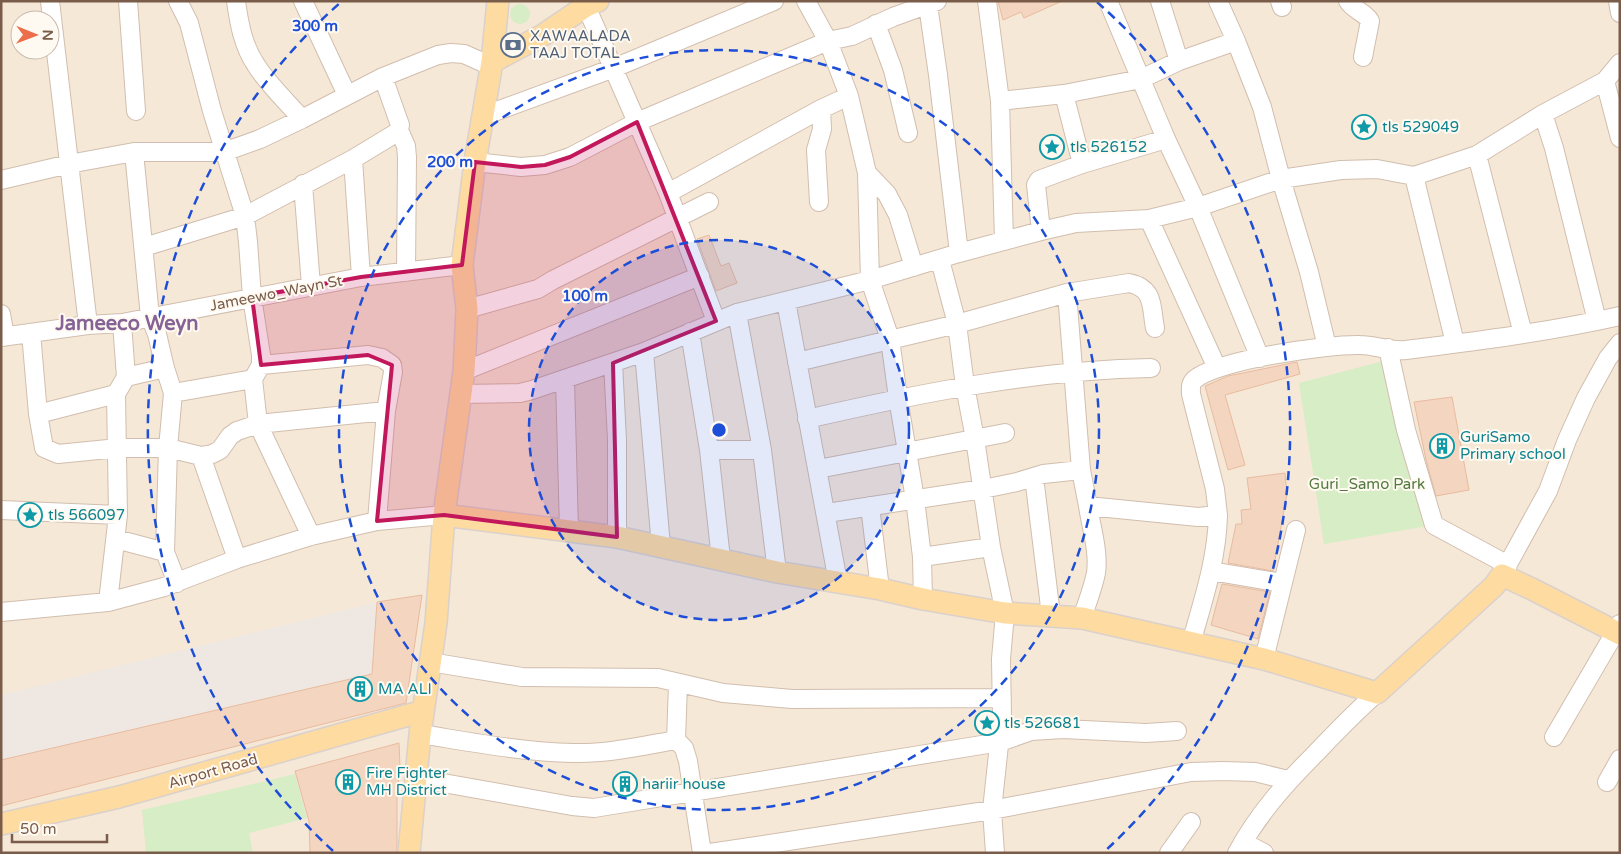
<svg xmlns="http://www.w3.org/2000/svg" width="1621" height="854" font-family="'Varela Round',sans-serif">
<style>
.residential{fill:#f6e8d7;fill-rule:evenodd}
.industrial{fill:#efe8e2}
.green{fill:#d6edc6}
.building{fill:#f4d5c0;stroke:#e8bb9f}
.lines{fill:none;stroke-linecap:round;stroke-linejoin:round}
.minor-casing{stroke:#d1beae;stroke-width:20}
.major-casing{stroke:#dad1cd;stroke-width:24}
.minor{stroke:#fff;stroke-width:18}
.major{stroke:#fedba0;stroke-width:21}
.marked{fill:#c2185b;fill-opacity:0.2;stroke:#c2185b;stroke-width:4;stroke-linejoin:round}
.ring{fill:none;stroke:#1d4ed8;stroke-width:2.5;stroke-dasharray:9 6}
.labels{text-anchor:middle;stroke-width:4;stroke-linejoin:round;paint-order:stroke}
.service-label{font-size:15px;fill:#4e5e75;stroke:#fffaf1;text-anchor:start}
.culture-label{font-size:15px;fill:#0d838f;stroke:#fffaf1;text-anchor:start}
.street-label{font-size:15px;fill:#7a5c4b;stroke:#fffaf1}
.park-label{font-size:15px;fill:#517a3f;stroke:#fffaf1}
.district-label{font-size:20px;font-weight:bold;fill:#856396;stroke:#fffaf1}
.centre{fill:#1d4ed8;stroke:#fffaf1;stroke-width:2.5}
.ring-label{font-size:15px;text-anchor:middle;font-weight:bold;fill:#1d4ed8;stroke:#fffaf1;stroke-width:4;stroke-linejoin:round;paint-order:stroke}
</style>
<rect width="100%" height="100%" fill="#fdf6ea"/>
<!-- residential -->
<path class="residential" d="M1,1H1620V853H1ZM20,20H50V50H20Z"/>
<!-- industrial -->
<path class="industrial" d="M377,602L372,674L1,760V695Z"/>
<!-- green -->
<path class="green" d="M510 14a10 10 0 1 1 20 0a10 10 0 1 1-20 0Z
M1395,358L1434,525L1324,544L1299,383Z
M295,774L307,818L249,833L253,853H146L142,810Z"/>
<!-- building -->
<path class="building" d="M998,1H1062L1024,18L1021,12L1003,20Z
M709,235L721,266L729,263L737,283L716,291L697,239Z
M1297,362L1300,374L1225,395L1245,465L1228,470L1205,386L1228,376Z
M1452,397L1469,490L1436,496L1426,460L1414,402Z
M1285,473L1287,494L1273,571L1228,563L1236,524H1242L1241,510L1251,509L1247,478Z
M1222,584L1270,592L1258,639L1211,625Z
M422,595L406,703L1,806V760L372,674L377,602Z
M399,743L400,766L397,793V853H310L309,821L295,771Z
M631,777L633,789L618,791L616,780Z"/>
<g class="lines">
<defs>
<path id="minor" d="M50,1L88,325
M128,1L136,111
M178,1L189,23L212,111L245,216L248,242L252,297L261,355V365L253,379L258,424L311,536
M236,1C239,23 243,46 256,65C267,83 287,102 302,119
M303,1L347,95
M806,1L828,41L849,96L867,173L870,280L890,339L898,398L915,499L922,557L923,599
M987,1L1000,101L1064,94L1141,79L1179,61L1236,41
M1108,1L1166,139L1198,207L1260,358
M1160,1L1179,61
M1218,1L1236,41L1262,107L1281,179L1309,272L1327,347
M1280,1L1282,7
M1348,1C1353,10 1365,12 1370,21L1363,57
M1618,1L1620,13
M928,5L938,75L959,253
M586,6L668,193L716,321
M876,24L893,70L908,133
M1605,81L1620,138
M1064,94L1082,164
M1000,101L1004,241
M1543,114L1554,148L1597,321
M483,116L614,68L774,1
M399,130L406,146L407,157L406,272
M134,152L150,317L157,334L165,368L173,393L168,448L165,552L177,583
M1477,155L1523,334
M353,159L361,277
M475,162L521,167L545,165L570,157L637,122L828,41L852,36L893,17L937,1
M867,173L887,194L898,215L914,267
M1414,176L1455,343
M1,180L69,164L134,152H224L260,139L302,119L383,77L438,55L451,53L464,54L491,66
M303,184L311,286
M668,193L821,109
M819,202L816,150L822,129L821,109L849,96
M1149,219L1217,368
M1041,231L1036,185L1039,180L1082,164L1166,139
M144,247L245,216L353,159L396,133L399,130L400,125L383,77
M940,260L957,324L965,386L975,439L991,547L1005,613L1001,659L1002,717L992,810L995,853
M1067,293L1081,470L1088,506
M786,301L838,582
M467,309L538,289L553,280L709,202
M737,313L762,450L777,572
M1,314L5,336
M690,332L709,450L721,559
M31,333L38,414L44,448L58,454L118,448H168L201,456L237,559
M1,337L88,325L122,323L361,277L462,265
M1388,348L1406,430L1434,525L1508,565
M644,352L661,546
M797,362L957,324L1067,293L1129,283C1155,288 1151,308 1155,328
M613,363L617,440V537
M261,365L368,355L382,358L392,365L393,372L386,411
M464,371L700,276
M126,377L165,368
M565,379L569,530
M173,393L253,379
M460,394L520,393L532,390L644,352L737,313L870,280L959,253L1041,231L1076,223L1149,219L1198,207L1281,179L1341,170L1377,169L1414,176L1477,155L1543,114L1605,81L1620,63
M38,414L116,394
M807,419C920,393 1035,370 1151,368
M709,450H762
M201,456L212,454L220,450L230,436L237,431L258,424L386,411L377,521
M818,469L1005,433
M1034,477L1051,615
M870,506L880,589
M1,510L118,515
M827,513L983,489L1017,482L1043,474L1081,470
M116,539L165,552
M922,557L991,547
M1211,571L1282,583
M1502,575L1548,491L1567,440L1586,398L1608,358L1620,343
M108,602L118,515L116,394L126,377L122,323
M1,612L108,602L164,587L237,559L311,536L377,521L444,515
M1082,618C1087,603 1093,588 1096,573C1099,551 1091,527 1088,506L1198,517L1218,515L1215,489L1191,394C1191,389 1190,384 1194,380C1216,360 1329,344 1360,345C1375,345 1391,352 1406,350C1477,341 1549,332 1620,316
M1191,643C1203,601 1217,559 1218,515
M1264,659L1296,530
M430,662L522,677L658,678L723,693L792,699L1002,698
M420,734C471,742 522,752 573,753C607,754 642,746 676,740L684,748L688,761L702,853
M1554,737L1620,624
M676,740L678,684
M415,778L572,806L594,808L1000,742L1031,731L1063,729L1146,733L1177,731
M1607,782L1620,759
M1243,842L1264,853
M710,853L992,810L1191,772L1223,771L1255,772L1288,780
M1169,853L1191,822
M1237,853C1258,814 1285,784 1316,753C1336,732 1355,712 1377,693"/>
<path id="major" d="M492,62L543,35L586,6L598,1
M444,515L617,537L777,572L880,589L923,599L1005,613L1082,618L1264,659L1377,693L1445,631L1494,586L1502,575L1532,589L1620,634
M1,824L119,797L423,711
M409,853L420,734L436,623L444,515L464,371L467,309L462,265L475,162L492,62L498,1"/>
</defs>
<!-- minor casing -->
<use href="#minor" class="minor-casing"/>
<!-- major casing -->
<use href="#major" class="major-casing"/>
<!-- minor -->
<use href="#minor" class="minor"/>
<!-- major -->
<use href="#major" class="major"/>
</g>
<!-- marked area -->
<path class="marked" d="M637,122L716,321L613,363L617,537L444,515L377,521L392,365L368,355L261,365L252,297L361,277L462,265L475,162L521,167L545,165L570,157Z"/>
<!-- distance rings -->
<circle cx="719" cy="430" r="190" fill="#1d4ed8" fill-opacity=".12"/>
<g class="ring">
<circle cx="719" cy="430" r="190"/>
<circle cx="719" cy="430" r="380"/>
<path d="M333 851A571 571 0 0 1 341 2M1097 2A571 571 0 0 1 1105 851"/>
</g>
<!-- icons -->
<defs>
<symbol id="bank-ring" viewBox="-11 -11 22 22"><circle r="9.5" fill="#fffaf1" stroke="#5c6f8a" stroke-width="1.5"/><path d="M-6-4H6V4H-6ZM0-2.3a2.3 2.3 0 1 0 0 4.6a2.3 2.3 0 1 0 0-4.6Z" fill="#5c6f8a"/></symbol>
<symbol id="sight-ring" viewBox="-11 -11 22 22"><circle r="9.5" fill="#fffaf1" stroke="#0f9aa8" stroke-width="1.5"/><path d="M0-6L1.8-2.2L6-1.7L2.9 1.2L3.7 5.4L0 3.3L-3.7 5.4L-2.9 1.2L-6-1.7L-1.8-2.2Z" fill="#0f9aa8"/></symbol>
<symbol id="building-ring" viewBox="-11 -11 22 22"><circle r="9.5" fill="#fffaf1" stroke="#0f9aa8" stroke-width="1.5"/><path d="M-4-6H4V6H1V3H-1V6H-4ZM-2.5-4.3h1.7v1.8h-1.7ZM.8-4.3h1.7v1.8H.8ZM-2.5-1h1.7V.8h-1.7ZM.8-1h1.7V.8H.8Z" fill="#0f9aa8"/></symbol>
</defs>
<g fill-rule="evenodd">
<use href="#bank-ring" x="499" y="31" width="28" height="28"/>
<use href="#sight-ring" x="1350" y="113" width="28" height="28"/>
<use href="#sight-ring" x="1038" y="133" width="28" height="28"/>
<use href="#building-ring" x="1428" y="432" width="28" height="28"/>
<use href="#sight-ring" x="16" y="501" width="28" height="28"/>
<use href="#building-ring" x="346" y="675" width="28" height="28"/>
<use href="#sight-ring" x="973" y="709" width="28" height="28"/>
<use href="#building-ring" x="334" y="768" width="28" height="28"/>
<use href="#building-ring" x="611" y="770" width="28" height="28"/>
</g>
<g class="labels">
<!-- service labels -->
<g class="service-label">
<text x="530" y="41">XAWAALADA<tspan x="530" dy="17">TAAJ TOTAL</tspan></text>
</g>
<!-- culture labels -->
<g class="culture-label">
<text x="1382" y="132">tls 529049</text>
<text x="1070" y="152">tls 526152</text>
<text x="1460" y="442">GuriSamo<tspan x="1460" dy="17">Primary school</tspan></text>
<text x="48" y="520">tls 566097</text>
<text x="378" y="694">MA ALI</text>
<text x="1004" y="728">tls 526681</text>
<text x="366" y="778">Fire Fighter<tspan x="366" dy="17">MH District</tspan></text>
<text x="642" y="789">hariir house</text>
</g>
<!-- street labels -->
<g class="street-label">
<text transform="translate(276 293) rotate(-11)" y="5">Jameewo_Wayn St</text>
<text transform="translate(213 771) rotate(-16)" y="5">Airport Road</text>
</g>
<!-- park labels -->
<g class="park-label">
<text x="1367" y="489">Guri_Samo Park</text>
</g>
<!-- district labels -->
<g class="district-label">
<text x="127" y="330">Jameeco Weyn</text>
</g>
</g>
<circle cx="719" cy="430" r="8" class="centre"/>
<g class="ring-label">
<text x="315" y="31">300 m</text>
<text x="450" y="167">200 m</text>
<text x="585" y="301">100 m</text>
</g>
<!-- border -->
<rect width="1621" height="854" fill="none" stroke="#7a5c4b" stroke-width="5"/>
<!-- north arrow -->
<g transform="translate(35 35) rotate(91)"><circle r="24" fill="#fffaf1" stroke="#cabbaf"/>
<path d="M0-4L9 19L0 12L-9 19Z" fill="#ec6e4a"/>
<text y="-8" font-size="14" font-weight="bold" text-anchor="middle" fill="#7a5c4b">N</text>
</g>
<!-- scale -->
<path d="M12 834v8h95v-8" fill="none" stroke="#7a5c4b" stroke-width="2.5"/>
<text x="20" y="834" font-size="15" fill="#7a5c4b" stroke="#fffaf1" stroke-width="4" paint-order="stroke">50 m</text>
</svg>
